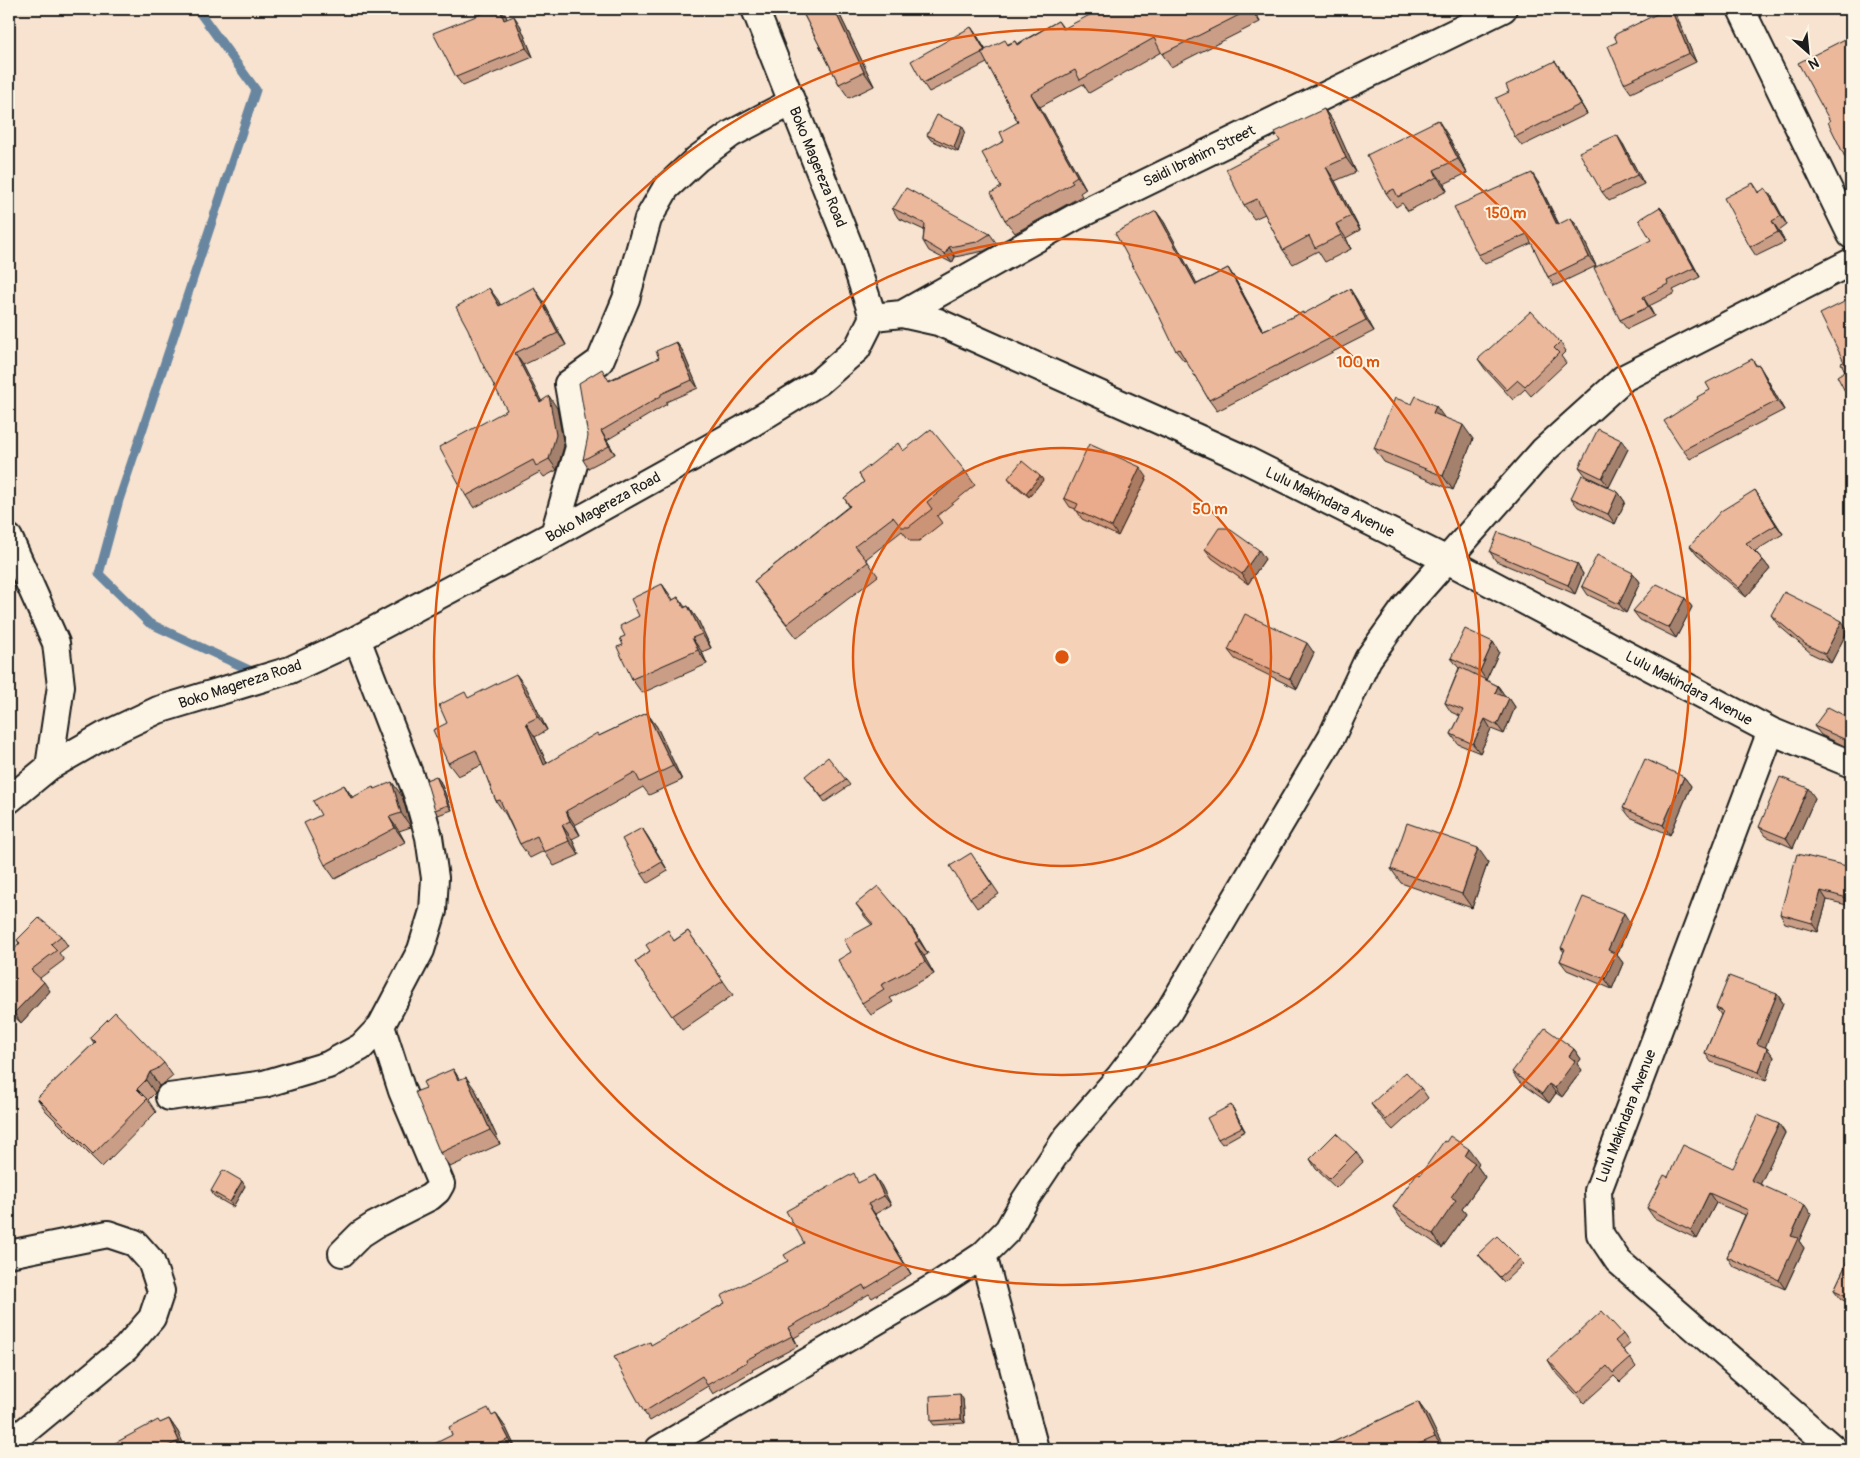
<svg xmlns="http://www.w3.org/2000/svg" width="1860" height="1458" font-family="Pangolin,sans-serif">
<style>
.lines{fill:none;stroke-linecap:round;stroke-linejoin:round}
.stream{stroke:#6986a0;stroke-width:9}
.minor-casing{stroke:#1c1c1c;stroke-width:30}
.minor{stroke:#fcf5e5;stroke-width:26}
.wall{fill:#ca9e86;stroke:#1c1c1c}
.shaded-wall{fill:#a4816d;stroke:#1c1c1c}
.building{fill:#ebb89c;stroke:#1c1c1c}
.ring{fill:none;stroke:#de560d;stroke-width:2.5}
.labels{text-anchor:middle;stroke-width:4;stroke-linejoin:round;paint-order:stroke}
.street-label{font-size:15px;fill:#1c1c1c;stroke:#fcf5e5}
.centre{fill:#de560d;stroke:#fcf5e5;stroke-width:2.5}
.ring-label{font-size:15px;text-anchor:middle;font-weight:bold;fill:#de560d;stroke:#fcf5e5;stroke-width:4;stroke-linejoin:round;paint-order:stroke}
</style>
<rect width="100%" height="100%" fill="#f7e3cf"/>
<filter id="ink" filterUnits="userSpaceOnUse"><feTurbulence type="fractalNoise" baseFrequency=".02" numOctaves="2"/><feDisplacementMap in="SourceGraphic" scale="10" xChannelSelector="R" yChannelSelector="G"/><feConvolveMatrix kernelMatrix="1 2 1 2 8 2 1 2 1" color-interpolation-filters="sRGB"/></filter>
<g filter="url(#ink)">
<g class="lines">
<!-- stream -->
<path class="stream" d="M197,9L256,90L119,500L99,574L149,623L258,674"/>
<defs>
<path id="minor" d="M1741,9L1851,235
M902,314L1077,216L1503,9
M873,317L902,314L938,322L1236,455L1447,560L1771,731L1851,764
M554,534L579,447L568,384L600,361L626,299L648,219L666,188L697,159L731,134L792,102
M9,538L56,643L61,686L49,767
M1771,731L1598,1191L1600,1234L1618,1261L1834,1449
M9,800L49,767L105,735L158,710L290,670L357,639L554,534L743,429L819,382L857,349L873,317L852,253L755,9
M169,1097L264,1084L328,1065L361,1047L381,1026L421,950L433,911L435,878L429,837L417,794L357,639
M342,1253L361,1234L375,1225L430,1197L437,1191L441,1184L402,1091L381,1026
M9,1254L108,1234L135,1243L151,1261L161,1291L152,1318L126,1348L13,1441L9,1447
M983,1255L1035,1449
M659,1449L936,1286L983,1255L1008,1230L1025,1200L1067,1137L1120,1076L1168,1013L1331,738L1368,659L1406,606L1543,451L1624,378L1851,262"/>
</defs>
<!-- minor casing -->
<use href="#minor" class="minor-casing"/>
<!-- minor -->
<use href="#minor" class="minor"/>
</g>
<!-- wall -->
<path class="wall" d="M672,9H681L674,12Z
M801,9H837L874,86L849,98L839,84Z
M1253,9L1260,22L1171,67L1161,52L1089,93L1083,84L1040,107L1086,189L1080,193L1082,196L1015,233L1005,220L1001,187L1004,141L1018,122L987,63L929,92L923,83L971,27L986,50L1008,44L1015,41L1017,44L1058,21L1064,29Z
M506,16L507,19L520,25L533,57L463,86L456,77Z
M1677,17L1696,62L1631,93L1624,83Z
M1851,36V166L1845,157L1830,121Z
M1555,61L1562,71L1587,114L1522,146L1515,137L1509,92Z
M1324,109L1334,123L1356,172L1335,181L1360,230L1346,238L1351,249L1325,262L1318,251L1293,264L1283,250L1265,214L1254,219L1244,205L1280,141Z
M965,131L958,152L931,140L927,135Z
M1447,134L1467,173L1444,184L1447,191L1408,211L1402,203L1396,207L1386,193Z
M1623,144L1644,184L1609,201L1602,192Z
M1538,182L1559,224L1578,227L1596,266L1554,286L1548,277L1532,243L1485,264L1478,255Z
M1753,183L1759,192L1772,197L1787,225L1779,231L1785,242L1756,256L1750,247Z
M1660,207L1667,216L1700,277L1673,290L1675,293L1649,306L1654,316L1627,329L1620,320L1651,240Z
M892,208L990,234L997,244L984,251L955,257L952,263L929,251L923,241L924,230L898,218Z
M1156,211L1164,222L1197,284L1228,268L1235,279L1263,330L1304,314L1350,289L1357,300L1374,331L1217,411L1209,400L1186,360L1184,361L1176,351Z
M489,288L500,305L542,299L566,345L523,365L541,401L557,408L564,446L557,470L544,477L540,472L474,508L466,496L507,410Z
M676,342L682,350L698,388L666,402L667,404L607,440L615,454L588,468L583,460L609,380L659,358Z
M1560,342L1566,351L1561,356L1566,363L1531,396L1525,389L1513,400L1485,369L1478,359Z
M1752,359L1757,366L1765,375L1784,410L1690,459L1683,450L1710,390Z
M1473,439L1453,490L1384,462L1374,448Z
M1628,449L1609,487L1586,476L1579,467Z
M904,451L965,471L975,485L937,516L942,523L919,541H910L902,531L866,559L878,576L797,638L764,595L754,581L849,506L844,498L864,482L859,474Z
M1040,476L1043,480L1029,497L1012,483L1008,478Z
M1147,477L1118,536L1082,519L1076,509L1070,507L1064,498Z
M1755,490L1783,534L1755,551L1763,560L1770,569L1746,597L1697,555L1690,546Z
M1618,492L1625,502L1615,524L1578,507L1571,498Z
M1205,549L1265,559L1248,584L1212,558Z
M1490,552L1577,564L1583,574L1575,594L1496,561Z
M1633,573L1640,582L1626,613L1588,595L1582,586Z
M662,584L673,600L678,597L685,607L688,606L698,620L711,648L702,652L707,664L642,693L632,679L625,636Z
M1685,598L1692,607L1676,638L1640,620L1633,611Z
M1771,615L1848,630L1831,663L1812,654L1778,625Z
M1493,642L1499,652L1486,680L1498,686L1505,696L1509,698L1515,707L1504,734L1491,729L1480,753L1458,744L1451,734L1460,716L1451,712L1445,703L1459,668L1458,667L1451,658Z
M1228,650L1314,653L1297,689L1235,659Z
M526,687L547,730L535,737L547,763L599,736L647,713L657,727L682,780L649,795L643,787L575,825L580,835L572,839L579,855L554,866L544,851L530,858L520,844L506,815L496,801L482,765L458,776L448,763L469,698Z
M1851,719V749L1821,735L1814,726Z
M1684,777L1691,786L1670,835L1630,817L1623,808Z
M808,780H846L850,785L825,802Z
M440,781L452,810L438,815L435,810Z
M375,789L402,796L411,827L399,831L405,842L335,879L325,865L353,797Z
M1815,798L1793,848L1766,836L1759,827Z
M642,828L648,837L668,871L648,883L642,874Z
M1488,862L1472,908L1401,883L1391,869Z
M978,863L999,894L977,908L970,898Z
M1851,867V906L1827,900L1818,932L1785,923L1780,914Z
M856,904L906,919L915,932L928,954L924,956L934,974L890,998L893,1002L871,1015L862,1003L851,952L872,925L865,917Z
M1630,923L1617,955L1623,963L1612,989L1567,970L1560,961L1564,952L1561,948Z
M688,931L733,995L682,1030L635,962L650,951L675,940Z
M61,936L68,946L59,953L64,960L40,978L50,991L21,1023L9,1012V955L19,943L17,940Z
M1777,994L1783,1003L1765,1047L1767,1048L1774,1057L1766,1081L1711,1062L1705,1053L1721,1015L1716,1008Z
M90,1037L164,1063L173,1076L166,1082L159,1086L155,1093L148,1100L156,1112L102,1167L46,1111L37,1098L94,1043Z
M1574,1049L1581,1059L1577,1064L1582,1070L1562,1097L1556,1093L1549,1103L1519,1082L1512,1072Z
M453,1069L460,1080L476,1091L500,1144L450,1167L440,1153L426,1088Z
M1421,1088L1428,1098L1393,1130L1378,1114L1371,1104Z
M1231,1105L1234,1110L1245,1131L1222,1144L1218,1139Z
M1785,1133L1760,1184L1811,1214L1799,1241L1804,1248L1785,1289L1733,1266L1727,1257L1745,1215L1716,1203L1697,1239L1654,1218L1647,1208L1668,1177L1733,1168Z
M1356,1152L1363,1162L1336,1188L1316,1169L1310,1159Z
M1479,1163L1477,1166L1485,1177L1462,1209L1466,1214L1442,1248L1403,1221L1393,1207L1420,1175Z
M860,1182L881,1185L891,1205L875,1214L911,1274L872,1298L869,1294L794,1338L798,1346L752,1370L753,1371L713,1394L708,1386L650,1421L644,1412L652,1345L725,1303L788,1261Z
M245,1186L233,1207L214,1196L211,1191Z
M1478,1254L1520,1259L1523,1264L1504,1282L1482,1259Z
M1851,1254V1304L1841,1299L1834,1290Z
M1623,1334L1630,1344L1623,1350L1630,1358L1636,1367L1620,1382L1614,1376L1584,1403L1554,1370L1548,1360Z
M963,1399L965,1423L934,1425L931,1421Z
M1418,1402L1428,1416L1444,1449H1319Z
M496,1414L506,1428L516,1449H432Z
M169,1419L178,1432L186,1449H104Z"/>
<!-- shaded-wall -->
<path class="shaded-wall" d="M500,9L506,16L511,29L504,20Z
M834,9H837L874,86L864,72Z
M1250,9H1253L1260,22Z
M1671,9L1677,17L1696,62L1689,53Z
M514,16L520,25L533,57L526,48Z
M971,27L978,37L991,60L985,51Z
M1555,61L1562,71L1587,114L1581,104Z
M1031,94L1040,107L1086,189L1077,176Z
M1324,109L1334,123L1356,172L1346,158Z
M1438,120L1447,134L1467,173L1458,159Z
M962,126L965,131L958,152L954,147Z
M1617,135L1623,144L1644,184L1637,175Z
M1326,167L1335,181L1360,230L1351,216Z
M1434,170L1444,184L1447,191L1437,177Z
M1532,173L1538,182L1563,234L1557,225Z
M1765,188L1772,197L1787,225L1781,216Z
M1660,207L1667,216L1700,277L1694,268Z
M1156,211L1164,222L1203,295L1196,285Z
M1571,218L1578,227L1596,266L1589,257Z
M1772,221L1779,231L1785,242L1778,232Z
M1336,224L1346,238L1351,249L1341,235Z
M949,247L955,257L952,263L945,254Z
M1228,268L1235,279L1269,342L1262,331Z
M534,287L542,299L566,345L558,333Z
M489,288L498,300L507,317L499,306Z
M1350,289L1357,300L1374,331L1366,320Z
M1643,297L1649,306L1654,316L1648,307Z
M1844,302L1851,313V317Z
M676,342L682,350L698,388L692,380Z
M515,353L523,365L548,414L540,402Z
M1759,365L1765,375L1784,410L1777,401Z
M549,396L557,408L564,446L557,470L549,459Z
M1436,406L1446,420L1433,413Z
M1463,425L1473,439L1453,490L1443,476Z
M601,431L607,440L615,454L609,446Z
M1621,440L1628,449L1609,487L1602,478Z
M1140,467L1147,477L1118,536L1112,527Z
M1040,476L1043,480L1029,497L1026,493Z
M1755,490L1761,500L1783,534L1776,525Z
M1618,492L1625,502L1615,524L1608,514Z
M1259,550L1265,559L1248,584L1242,574Z
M1763,560L1770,569L1746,597L1739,588Z
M1577,564L1583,574L1575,594L1568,585Z
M1633,573L1640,582L1626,613L1619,604Z
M662,584L672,598L680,615L671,601Z
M1685,598L1692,607L1676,638L1669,628Z
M688,606L698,620L711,648L702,634Z
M1842,621L1848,630L1831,663L1825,654Z
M692,638L702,652L707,664L698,650Z
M1493,642L1499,652L1486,680L1480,671Z
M1307,643L1314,653L1297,689L1290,679Z
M516,674L526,687L547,730L538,717Z
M1498,686L1505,696L1502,702L1495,693Z
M1509,698L1515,707L1504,734L1497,725Z
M647,713L657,727L682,780L673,766Z
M1485,719L1491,729L1480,753L1473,744Z
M526,723L535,737L554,779L544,765Z
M436,776L440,781L452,810L448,805Z
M1684,777L1691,786L1670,835L1663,825Z
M392,782L402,796L411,827L401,813Z
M344,785L354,799L351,798Z
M1808,788L1815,798L1793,848L1786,838Z
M566,811L575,825L580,835L570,821Z
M389,817L399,831L405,842L395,828Z
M562,825L572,839L579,855L569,841Z
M642,828L648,837L668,871L662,862Z
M1478,848L1488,862L1472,908L1462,894Z
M1821,891L1827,900L1818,932L1812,923Z
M1624,913L1630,923L1617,955L1623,963L1612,989L1605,979L1608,950Z
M906,919L915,932L928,954L919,941Z
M915,943L924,956L934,974L925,962Z
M44,982L50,991L21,1023L14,1013Z
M1777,994L1783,1003L1763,1053L1757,1044Z
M1767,1048L1774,1057L1766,1081L1759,1072Z
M1574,1049L1581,1059L1577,1064L1582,1070L1562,1097L1555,1088L1569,1056Z
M453,1069L462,1083L458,1080Z
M150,1072L159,1086L155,1093L146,1080Z
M466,1077L476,1091L500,1144L490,1130Z
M1549,1084L1556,1093L1549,1103L1542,1094Z
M1231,1105L1234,1110L1245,1131L1242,1127Z
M1779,1124L1785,1133L1758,1189L1751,1180Z
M1469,1149L1479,1163L1477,1166L1485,1177L1462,1209L1466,1214L1442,1248L1433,1234L1451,1197L1465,1156Z
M874,1175L881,1185L891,1205L884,1196Z
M242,1181L245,1186L233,1207L230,1202Z
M1709,1193L1716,1203L1697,1239L1691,1230Z
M868,1204L875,1214L911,1274L905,1265Z
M1805,1205L1811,1214L1799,1241L1804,1248L1785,1289L1779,1280L1791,1236Z
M788,1328L794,1338L798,1346L792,1336Z
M960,1394L963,1399L965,1423L961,1419Z
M1418,1402L1428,1416L1444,1449L1435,1437Z
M496,1414L506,1428L516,1449H515L509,1439Z
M169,1419L178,1432L186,1449H185L179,1441Z"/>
<!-- building -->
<path class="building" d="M494,9H500L504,20L514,16L526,48L456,77L433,33Z
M801,9H834L864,72L839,84Z
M1101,9H1251L1162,54L1154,38L1080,80L1075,70L1031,94L1077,176L1071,180L1073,183L1005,220L991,193L1001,187L982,153L1004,141L1000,132L1018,122L981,52L1005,40L1008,45L1015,41L1017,45L1058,21L1063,29Z
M1667,9H1671L1689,53L1624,83L1608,46L1617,42L1614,35Z
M971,27L985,51L923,83L911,61Z
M1851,36V154L1845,157L1828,122L1830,121L1798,63Z
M1555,61L1581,104L1515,137L1496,98L1509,92L1506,85Z
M1324,109L1346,158L1326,167L1351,216L1336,224L1341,235L1315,248L1309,236L1283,250L1257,199L1244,205L1226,169L1280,141L1275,132Z
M937,115L962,126L954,147L927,135Z
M1438,120L1458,159L1434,170L1437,177L1398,197L1394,189L1386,193L1367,155Z
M1617,135L1637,175L1602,192L1579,152Z
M1532,173L1557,225L1571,218L1589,257L1548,277L1527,234L1478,255L1454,207Z
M1753,183L1758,193L1765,188L1781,216L1772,221L1778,232L1750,247L1724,198Z
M906,188L990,234L977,242L949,247L945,254L923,241L925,224L892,208L895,206Z
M1660,207L1694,268L1667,281L1668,284L1643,297L1648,307L1620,320L1594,268L1651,240L1639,220Z
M1156,211L1196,285L1228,268L1262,331L1303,312V314L1350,289L1366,320L1209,400L1179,349L1176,351L1156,309L1115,233Z
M534,287L558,333L515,353L540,402L549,396L556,435L549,459L536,466L533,460L466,496L439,447L507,410L481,361L468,329L456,307L489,288L499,306Z
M1844,302L1851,317V400L1850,401L1837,376L1845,371L1841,363L1844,362L1820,314Z
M1531,311L1560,342L1554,348L1559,353L1525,386L1518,380L1507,390L1478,359Z
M676,342L692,380L661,394V396L601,431L609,446L583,460L588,436L579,383L602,369L609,381L659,358L656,351Z
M1752,359L1756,366L1759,365L1777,401L1683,450L1664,421L1698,399L1697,397L1710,390L1706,383Z
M1416,396L1436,406L1433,413L1463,425L1443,476L1374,448L1395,398L1412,404Z
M931,429L965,471L927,502L932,509L909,527H901L893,517L855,546L868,562L787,624L754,581L850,506L844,498L864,482L859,474L898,443L903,451Z
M1598,429L1621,440L1602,478L1579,467Z
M1089,444L1140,467L1112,527L1075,510L1078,504L1064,498Z
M1022,461L1040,476L1026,493L1008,478Z
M1582,475L1618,492L1608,514L1571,498Z
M1755,490L1776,525L1746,543L1763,560L1739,588L1690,546L1721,511Z
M1219,528H1228L1259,550L1242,574L1205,549Z
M1498,532L1577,564L1568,585L1490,552Z
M1597,555L1633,573L1619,604L1582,586Z
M662,584L671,601L678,597L684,608L688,606L702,634L692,638L698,650L632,679L617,647L623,645L620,638L625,636L620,626L639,616L631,599Z
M1657,584L1685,598L1669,628L1633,611Z
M1784,592L1842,621L1825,654L1805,644L1771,615Z
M1245,614L1307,643L1290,679L1228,650Z
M1465,629L1493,642L1480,671L1451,658Z
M1460,667L1498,686L1495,693L1509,698L1497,725L1485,719L1473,744L1451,734L1463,710L1445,703Z
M516,674L538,717L526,723L544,765L597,733L599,736L647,713L673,766L640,782L635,772L566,811L570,821L562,825L569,841L544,852L537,836L520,844L500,800L496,801L476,750L448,763L433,730L447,723L439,705L465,692L468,698Z
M1828,707L1851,719V742L1814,726Z
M828,757L846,780L822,797L805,776Z
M1645,759L1684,777L1663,825L1623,808Z
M436,776L448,805L435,810L426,780Z
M1780,777L1808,788L1786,838L1759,827Z
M392,782L401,813L389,817L395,828L325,865L304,823L321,815L313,801L344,785L351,798L373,787L375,789Z
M1407,823L1478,848L1462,894L1391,869Z
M642,828L662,862L642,874L622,839Z
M971,853L992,885L970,898L950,866Z
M1797,854L1851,867V899L1821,891L1812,923L1780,914Z
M878,886L906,919L919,941L915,943L925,962L881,985L884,989L862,1003L838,960L851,952L844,940L873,924L856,904Z
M1583,897L1624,913L1608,950L1616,954L1605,979L1560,961L1565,949L1561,948Z
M39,918L61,936L51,944L57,950L31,970L44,982L14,1013L9,1008V955L20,943L17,940Z
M668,930L674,941L688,931L723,981L672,1016L635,962L650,951L646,945Z
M1729,976L1777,994L1757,1044L1767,1048L1759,1072L1705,1053L1723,1011L1716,1008Z
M115,1012L164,1063L157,1069L150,1072L146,1080L137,1089L147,1099L93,1154L37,1098L95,1042L90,1037Z
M1545,1028L1574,1049L1569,1056L1575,1061L1555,1088L1549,1084L1542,1094L1512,1072Z
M453,1069L458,1080L466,1077L490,1130L440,1153L415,1092L426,1088L423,1082Z
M1406,1072L1421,1088L1386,1120L1371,1104Z
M1231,1105L1242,1127L1218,1139L1207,1118Z
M1758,1115L1779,1124L1751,1180L1805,1205L1791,1236L1798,1238L1779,1280L1727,1257L1748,1210L1709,1193L1691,1230L1647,1208L1664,1175L1668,1177L1683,1145L1733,1168Z
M1336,1133L1356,1152L1329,1179L1310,1159Z
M1450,1136L1469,1149L1465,1156L1475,1163L1451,1197L1456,1200L1433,1234L1393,1207L1417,1173L1420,1175L1444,1141L1446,1142Z
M223,1170L242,1181L230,1202L211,1191Z
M854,1173L858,1183L874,1175L884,1196L868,1204L905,1265L865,1289L863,1285L788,1328L792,1336L746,1360L747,1362L707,1385L702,1376L644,1412L614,1357L650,1342L651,1345L725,1303L721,1296L788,1261L784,1255L804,1243L786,1211Z
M1497,1236L1520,1259L1500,1277L1478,1254Z
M1851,1254V1298L1834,1290Z
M1602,1311L1623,1334L1615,1341L1630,1358L1613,1373L1607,1366L1578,1393L1548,1360Z
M960,1394L961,1419L931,1421L930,1396Z
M1418,1402L1435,1437L1408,1449H1319Z
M488,1408L492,1416L496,1414L509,1439L497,1445L499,1449H432L430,1446L452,1435L449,1427Z
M169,1419L179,1441L162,1449H104L158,1420L160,1423Z"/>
</g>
<!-- distance rings -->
<circle cx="1062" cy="657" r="209" fill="#de560d" fill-opacity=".12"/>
<g class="ring">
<circle cx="1062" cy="657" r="209"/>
<circle cx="1062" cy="657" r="418"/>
<circle cx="1062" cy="657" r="628"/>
</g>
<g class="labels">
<!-- street labels -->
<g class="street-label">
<text transform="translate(1199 156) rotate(-26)" y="5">Saidi Ibrahim Street</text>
<text transform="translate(818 167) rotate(68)" y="5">Boko Magereza Road</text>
<text transform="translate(1330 502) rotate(26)" y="5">Lulu Makindara Avenue</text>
<text transform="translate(603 507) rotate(-29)" y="5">Boko Magereza Road</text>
<text transform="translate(240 684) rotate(-18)" y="5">Boko Magereza Road</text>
<text transform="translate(1689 688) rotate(28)" y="5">Lulu Makindara Avenue</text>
<text transform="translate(1626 1116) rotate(-69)" y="5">Lulu Makindara Avenue</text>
</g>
</g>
<circle cx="1062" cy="657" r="8" class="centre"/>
<g class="ring-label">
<text x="1506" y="218">150 m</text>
<text x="1358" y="367">100 m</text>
<text x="1210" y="514">50 m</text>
</g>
<!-- margin -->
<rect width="1860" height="1458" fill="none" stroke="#fcf5e5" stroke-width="30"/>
<rect x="15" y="15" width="1830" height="1428" fill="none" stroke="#1c1c1c" stroke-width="2" filter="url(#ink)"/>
<!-- north arrow -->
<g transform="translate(1808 52) rotate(153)" stroke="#fcf5e5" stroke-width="4" paint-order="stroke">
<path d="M0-4L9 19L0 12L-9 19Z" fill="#1c1c1c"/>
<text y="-8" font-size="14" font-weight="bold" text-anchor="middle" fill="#1c1c1c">N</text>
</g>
</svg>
